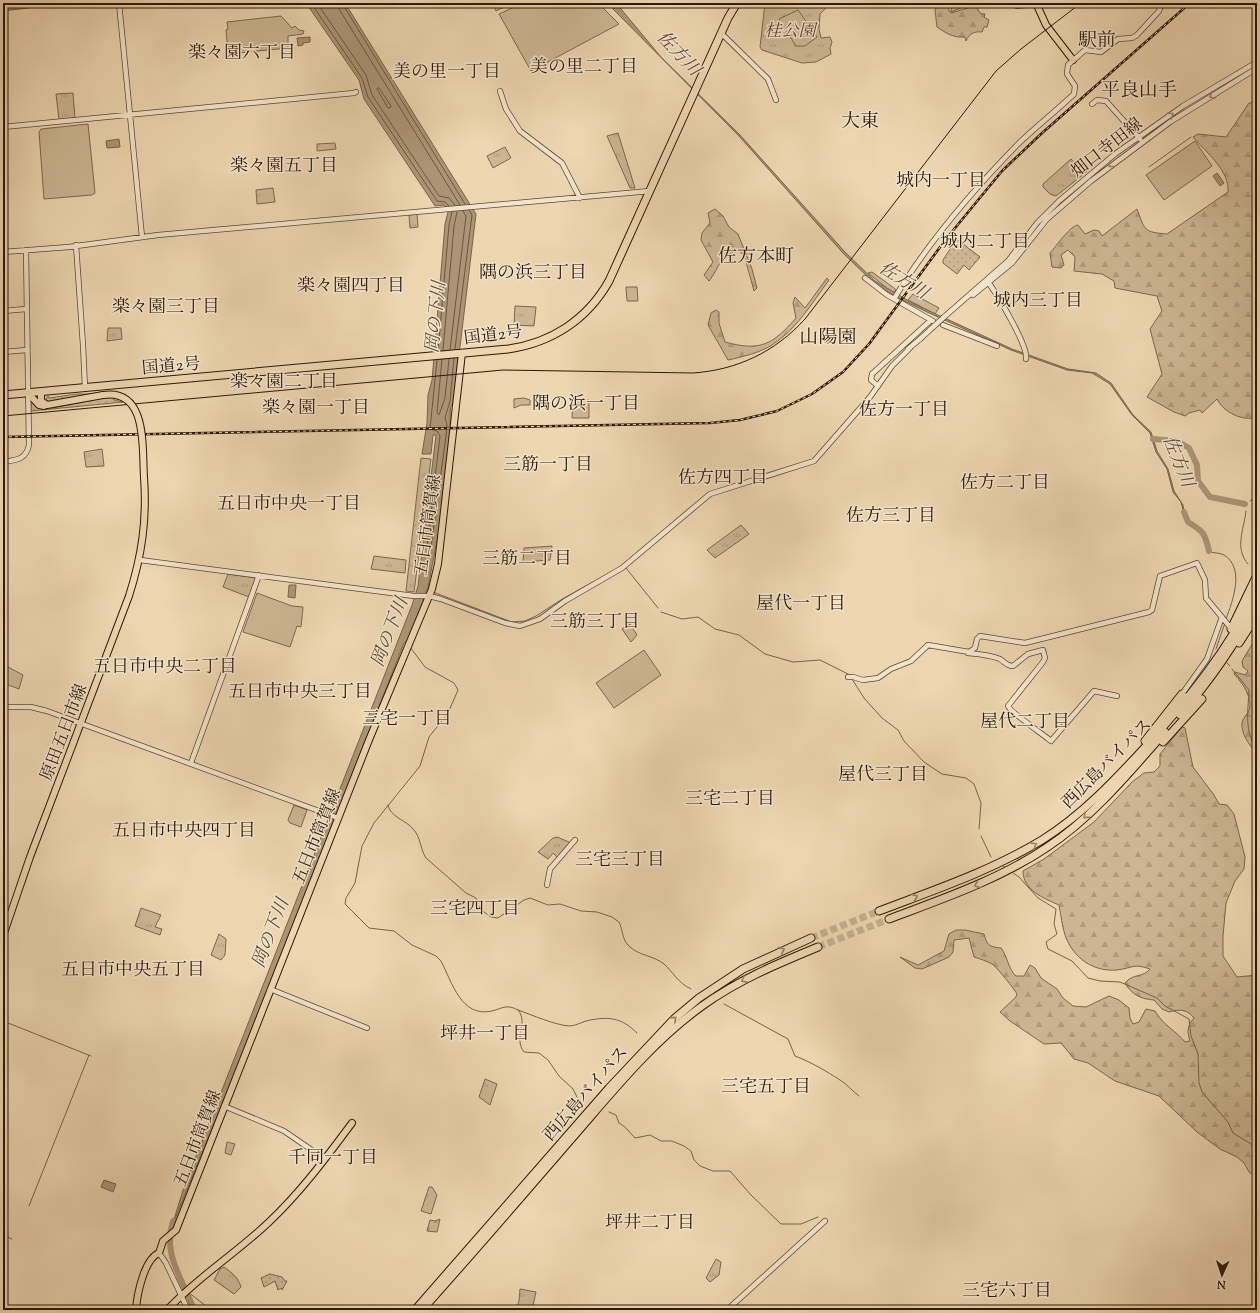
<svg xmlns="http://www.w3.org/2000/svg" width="1260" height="1313" font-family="'Sorts Mill Goudy','Noto Serif JP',serif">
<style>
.grass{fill:url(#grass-dots);stroke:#7c674c}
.forest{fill:url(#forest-firs);stroke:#7c674c}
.cemetery{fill:url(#cemetery-stones);stroke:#7c674c}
.park{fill:url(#park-tufts);stroke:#7c674c}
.pitch{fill:#ccb693;stroke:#7c674c}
.water{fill:#ac9576;stroke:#796349}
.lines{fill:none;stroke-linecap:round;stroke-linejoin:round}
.shore{stroke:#6c563e;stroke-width:1}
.stream{stroke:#796349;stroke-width:1}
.river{stroke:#ac9576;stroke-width:6}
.highway-tunnel{stroke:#c7b08e;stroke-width:7;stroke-dasharray:7 3.5;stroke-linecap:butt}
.minor-casing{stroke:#5d4830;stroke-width:6}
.major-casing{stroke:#2d1805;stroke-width:8}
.highway-casing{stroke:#2d1805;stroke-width:9}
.minor{stroke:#f3e4cc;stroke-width:4.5}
.major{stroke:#edd6b0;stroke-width:6}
.highway{stroke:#edd6b0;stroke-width:7}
.tram{stroke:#2d1805;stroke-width:1}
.rail-casing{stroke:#2d1805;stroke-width:2.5}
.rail{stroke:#f3e4cc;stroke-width:1;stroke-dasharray:3;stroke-linecap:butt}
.minor-bridge-casing{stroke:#5d4830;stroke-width:6;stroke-linecap:butt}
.major-bridge-casing{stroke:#2d1805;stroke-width:8;stroke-linecap:butt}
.minor-bridge{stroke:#f3e4cc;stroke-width:4.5}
.major-bridge{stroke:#edd6b0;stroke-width:6}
.oneway{stroke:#9a8872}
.oneway2{stroke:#978063}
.labels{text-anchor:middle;stroke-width:3;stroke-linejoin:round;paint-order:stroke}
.park-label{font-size:17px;font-style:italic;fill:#5d4730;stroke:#f3e4cc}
.street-label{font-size:17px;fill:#2d1805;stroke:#f3e4cc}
.neighbourhood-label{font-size:18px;fill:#2d1805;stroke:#f3e4cc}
.water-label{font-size:18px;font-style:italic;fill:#604a32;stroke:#f3e4cc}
.quarter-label{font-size:19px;fill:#2d1805;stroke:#f3e4cc}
</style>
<defs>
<pattern id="grass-dots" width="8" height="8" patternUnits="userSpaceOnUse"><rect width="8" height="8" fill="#ccb693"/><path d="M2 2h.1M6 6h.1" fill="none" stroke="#b09c7d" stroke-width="1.8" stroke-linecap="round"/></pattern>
<pattern id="forest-firs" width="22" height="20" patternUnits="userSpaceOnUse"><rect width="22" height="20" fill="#ccb693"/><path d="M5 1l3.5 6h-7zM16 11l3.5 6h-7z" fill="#b09c7d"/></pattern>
<pattern id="cemetery-stones" width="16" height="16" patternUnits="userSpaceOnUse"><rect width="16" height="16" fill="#ccb693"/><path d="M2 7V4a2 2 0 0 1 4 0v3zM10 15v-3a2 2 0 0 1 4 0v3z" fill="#b09c7d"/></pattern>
<pattern id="park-tufts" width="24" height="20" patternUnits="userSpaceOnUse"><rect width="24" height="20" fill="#ccb693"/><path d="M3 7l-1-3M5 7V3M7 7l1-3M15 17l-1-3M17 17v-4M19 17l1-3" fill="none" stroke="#b09c7d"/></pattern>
</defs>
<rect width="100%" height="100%" fill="#edd6b0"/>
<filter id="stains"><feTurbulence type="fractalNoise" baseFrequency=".005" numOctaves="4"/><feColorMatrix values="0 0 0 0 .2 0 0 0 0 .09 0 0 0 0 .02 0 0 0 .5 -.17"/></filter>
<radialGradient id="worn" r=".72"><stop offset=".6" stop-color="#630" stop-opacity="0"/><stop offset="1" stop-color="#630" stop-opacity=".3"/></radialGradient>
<!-- grass -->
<path class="grass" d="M956,240H958L980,257L969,270L964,265L957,274L943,263V260Z
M77,394H94L49,402L46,399L48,396L49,398Z
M113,397L114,400L123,402L31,411V400L48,409L102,398Z
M227,1142L235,1144L231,1155L225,1153Z
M270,1274L282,1277L285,1281H287L282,1290L281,1288L278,1290L275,1281L264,1287L261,1278Z"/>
<!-- forest -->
<path class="forest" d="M939,3H948L949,11L951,13L968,8L974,4L981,14H985L984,17L989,20L987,27H984L982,32C974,31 969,34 966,41L965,37C953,38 946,33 937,27L935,10Z
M1257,102V417C1243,422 1223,412 1217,399L1202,413L1200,410L1189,413L1185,416L1174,412L1147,397L1162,374L1150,329L1162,311L1157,296L1115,288L1114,281L1102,274L1074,271L1075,257L1068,250L1061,255L1064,265L1061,268L1052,267L1050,253C1057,245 1070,226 1078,225L1085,234L1094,230L1099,231L1102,236L1137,209C1145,231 1144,232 1167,234L1228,192C1230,171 1206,152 1193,137L1198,134L1226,137L1249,103Z
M715,209L723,216L729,227L738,234L752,269L757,288L754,291L745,258L740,251C720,253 720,267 709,281L704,275L713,262L701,240L702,233L710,223L708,213Z
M827,278L829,280C812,303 796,330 772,345C759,353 742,357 728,360L708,325L711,313L716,310L719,312V323L725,342C761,352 773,344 796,318L793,303L795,297L805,308Z
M1257,636V754C1251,747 1243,737 1242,727C1241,719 1246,717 1249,710C1253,698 1242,682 1234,674L1235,672L1245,675L1248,671L1243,667L1242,661Z
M1182,727L1185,728L1193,767L1214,795L1219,804L1227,805L1234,814L1245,857L1244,869L1235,881L1226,903L1223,936V956L1237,977L1257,975V1178L1249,1172L1244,1163L1237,1157L1220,1149L1197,1132L1159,1096L1115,1081L1088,1063L1074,1059L1061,1043L1044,1044L1010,1021L1000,1012L1016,997L1017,994C1015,990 996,966 992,964C987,961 980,959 974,957L969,938L954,940L953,952L949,957L922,969L915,968L900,957L918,965L944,951L949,934L956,930H965L984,934C987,945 989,947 1001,948C1008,957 1008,969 1016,976H1024L1030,965L1035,968L1041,978L1057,989L1063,998L1073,1006L1086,1007L1109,996L1119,1000L1129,1008L1130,1018L1133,1024L1139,1022L1146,1009L1155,1011C1163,1025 1175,1030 1185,1042L1190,1041C1187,1031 1187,1026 1194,1018C1187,1009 1180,1009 1169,1012L1162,1009L1154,1000C1141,999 1132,995 1125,983C1133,973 1143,978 1150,969C1133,963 1133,968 1117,970C1093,972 1073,958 1065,935C1062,926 1061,915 1059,905C1043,898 1023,890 1023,871L1044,859L1094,822L1132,782L1144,773L1154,772L1160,766V754Z"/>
<!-- cemetery -->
<path class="cemetery" d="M952,3H959L961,8L951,12Z
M440,1219L437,1232L427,1231L430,1220L435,1221Z"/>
<!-- park -->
<path class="park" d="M492,3H512L496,11Z
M765,3H831L820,14L819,29L821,38L830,37L832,42L830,48L831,54L816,62L802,63L762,50L760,47Z
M73,93L75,118L59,120L56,94Z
M618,133L635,188H630L607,136Z
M335,143L336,149L317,151V144Z
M505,147L511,158L493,168L487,156Z
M1071,159L1084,174L1056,196L1050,194L1043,187V184Z
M273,188L275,202L257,204L256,190Z
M417,214L418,227L410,228L409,215Z
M872,272L894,288L896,290L893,293L868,273Z
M626,287H637L638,301H627Z
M913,294L939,308L935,314L908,300Z
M515,306L536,307L534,326L514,325Z
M108,328H121L122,339L107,341Z
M524,398L530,400V405H521L514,408V399Z
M589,400V418H572L573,401Z
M102,449L104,466L86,467L84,452Z
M421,458L431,459L414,592L406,591Z
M741,525L749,534L715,558L707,550Z
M552,546L550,560L523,562L524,548Z
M374,556L406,560L405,573L371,569Z
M228,574L256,578L249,597L223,587Z
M630,624L637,635L631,642L622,629Z
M294,805L307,810L301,827L290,823L288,820Z
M557,837L569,842L570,844L558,858L553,853L548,859L538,852L553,838Z
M141,908L161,915L155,927L162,929L160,935L135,926Z
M219,934L226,939L225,955L221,960L211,955Z
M485,1079L497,1084L490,1105L479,1097Z
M429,1187H432L437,1195L431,1214L421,1211Z
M716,1259L721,1262L719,1275L710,1282L706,1278Z
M224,1267C232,1273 238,1277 241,1287L234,1294L214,1280L220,1269Z
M520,1289L536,1292L532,1310H516L519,1301Z"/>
<!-- pitch -->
<path class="pitch" d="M523,3H598L619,24L531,71L499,14Z
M798,10L817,37L805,46H796L779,19Z
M281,16L292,28L295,26L299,30L304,31L303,34L288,36V48L228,54L226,30L228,29L227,22Z
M88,124L95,193L92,195L44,199L39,132L41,129Z
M1195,141L1212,166L1164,200L1146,175Z
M1079.5 168a4.5 4.5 0 1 1 9 0a4.5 4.5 0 1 1-9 0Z
M257,593L292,606L303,607L301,627L297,626L290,647L243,632Z
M644,650L661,675L614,708L596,683Z
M8,667L23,675L19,689L3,683Z"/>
<!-- water -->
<path class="water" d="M3,3H69L3,11Z
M306,3H345L476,214L453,405H451C449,416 451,425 450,436L439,530L428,587L408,640L404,643L257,1018L171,1229L184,1187L412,605L418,586L436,435H433L431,454H422L427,423L428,395L432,380L445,224L448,212L444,205L435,206L364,99L359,80Z
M607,3H616L661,57L740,135L845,252L875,281L914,304L1012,349L1068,369L1096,373L1111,383L1133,415L1151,432L1157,451L1168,469L1174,491L1183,505L1185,517L1181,502L1173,492L1167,469L1156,452L1150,433L1132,415L1110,384L1092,373L1067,370L1011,350L927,312L898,298L874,283L843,253L739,136Z
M310,37V42L303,43V45L298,46L297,38Z
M119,139L120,147L107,148L106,141Z
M1217,173L1224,183L1220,186L1213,176Z
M289,585H296L295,598L288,597Z
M104,1180L116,1184L113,1192L101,1187Z"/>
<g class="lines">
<!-- shore -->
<path class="shore" d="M311,3L362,78L368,97L437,201L445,202L449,206
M317,3L366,75L372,95L439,196L449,198L455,205
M337,3L339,9L460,205
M342,3L465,204
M379,88L391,106L390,108H388L377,89Z
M455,349L472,215L469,210
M443,350L454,226L457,212
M450,350L466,216L463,211
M438,351L449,225L452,212
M442,359L437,413L439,415L445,398L449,359
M437,360L430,429L437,431L440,436L427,546L429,548L431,547L446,436L447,425L445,418L450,401L454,358"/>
<!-- stream -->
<path class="stream" d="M1149,167L1191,137
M1250,501L1257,495
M1242,505L1244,507
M1246,511C1244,530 1234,548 1248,564
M1209,551C1213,554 1219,552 1224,555C1245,568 1233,600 1226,619
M626,568L658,608
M433,592L509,621
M661,612L682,619L698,617L715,629L739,635L765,654L793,662L820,660L850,675
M512,622L525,621L536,616L564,598L622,566
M410,647L425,667L454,683L458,690L448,713L429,737L420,766L374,823L362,846L355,883L346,898L345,904L369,928L394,931L412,945L436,956L441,961C452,982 461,1018 492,1011C503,1008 507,1004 518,1010C529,1023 513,1038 524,1052L539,1053L548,1060L559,1076L573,1089L577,1097
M1216,649L1225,623
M1227,663L1230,666
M1232,669L1249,690C1248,712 1244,731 1257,750
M852,679L864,698L882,718L898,730L904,741L924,762L942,774L966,778L974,784L981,803L979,829
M388,805C390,817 406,820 413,829C421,837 420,849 426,858L466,893L476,898L484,912L491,917L498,918L524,900L530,898L548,905L560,904L581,911L597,912L612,917L619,922C623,930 622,939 628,945C638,956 653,955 664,964C673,972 678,983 691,989
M981,836L991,857
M1003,866L1006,868
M1013,873L1019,877L1038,898L1056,909L1054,924L1057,934L1046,942L1048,949L1072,961L1088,978L1100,981L1120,982L1157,998L1165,1006L1189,1019L1191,1036L1198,1054L1199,1083L1202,1092L1228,1122L1233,1133L1256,1147L1257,1166
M724,1004L788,1039L795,1056C811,1062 826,1071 840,1080C847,1084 852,1091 859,1096
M518,1010C532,1015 555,1025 569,1026C575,1026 580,1023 586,1021C608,1016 621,1017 637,1033
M3,1021L91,1056
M609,1112L616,1115L619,1123L625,1127L635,1138L650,1135L661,1141H672L684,1146L691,1151L694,1160L700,1166L713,1171H730L751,1195L781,1224H801L818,1217
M29,1206L89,1055
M3,1235L12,1239
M188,1292L211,1310"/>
<!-- river -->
<path class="river" d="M1153,439L1177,441L1189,448L1197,465L1198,481L1210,497L1245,504
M1184,512L1188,522C1203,531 1205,533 1209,551
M173,1221C162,1255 183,1279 194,1310"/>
<!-- highway-tunnel -->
<path class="highway-tunnel" d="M811,938L879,911
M818,947L889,919"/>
<defs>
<path id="minor" d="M119,3L142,237
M1017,6L1036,4
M721,33L768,79L776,100
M500,91L506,109L520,131L562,163L580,198
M1092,104L1097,100L1106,101L1140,139
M3,127L354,93L356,92
M76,245L83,345L85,388
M3,252L69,247L158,235L650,191
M865,278L887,295L933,321
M987,281C996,292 1029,347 1026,359
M973,295L1012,263L1047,219L1091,181L1170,122L1257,68
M894,299C928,242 973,190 1019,143C1037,126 1056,111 1074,94L1075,86L1067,74L1068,65L1085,50L1101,52L1118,39L1132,38L1137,35L1159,11L1162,3
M3,311L26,309
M944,317L1008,261L1037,223L1059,201L1115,154L1183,106L1257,62
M943,325L997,346
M908,349L920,339
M3,352L27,350
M878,386L871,380L872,374L931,320
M3,462C16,460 26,460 29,445L26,250
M140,560L414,596H429L441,599L505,623L520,626L540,619L565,601L622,568L710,494L814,461L870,397L892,366L910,348
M968,653C978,654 991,655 1000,659C1005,662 1006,666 1013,666L1028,654L1043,650L1045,658L1043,662L1008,706C1009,711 1044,735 1051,741L1094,691L1117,696
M848,677H853L863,680L878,678L891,669L911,661L928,645L969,652L975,648L977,639L980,636L1025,643L1149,612L1152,610L1160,576L1197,563L1205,580L1206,598L1230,627
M1182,694L1207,659L1222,617
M3,707H31L47,711L338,818
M191,763L259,575
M547,885L550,869L575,840
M270,989L367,1028
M224,1106L284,1131L319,1155L320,1164
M159,1253L166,1263L188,1310
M727,1310L825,1221"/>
<path id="major" d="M1036,3L1046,25L1073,60
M41,392V401L47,405L103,395
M28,393L39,405L44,406
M3,936L30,857L129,596C142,555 147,520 144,477
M136,1310C137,1295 144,1259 159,1253L163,1241L176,1230L369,740L432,589L438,564L462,353
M167,1310C199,1276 235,1254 268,1223C300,1193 326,1158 352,1123"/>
<path id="highway" d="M3,395L508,349C551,343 587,320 609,281L728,18L737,3
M1231,629L1257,575
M1257,630V625
M1239,643L1257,615
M1180,715C1210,681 1236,643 1257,603
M1145,741L1182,694
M1163,742L1202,699
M879,911C934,890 991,871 1042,840C1082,815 1115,780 1147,745C1189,698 1229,649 1257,591
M889,919C942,899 998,880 1046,848C1092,818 1129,773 1165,732
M415,1310L609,1088L674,1019L699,998L743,969L811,938
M422,1310C473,1253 523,1195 573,1137C613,1091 652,1042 702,1006C738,980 777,964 818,947"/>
</defs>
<!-- minor casing -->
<use href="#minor" class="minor-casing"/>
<!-- major casing -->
<use href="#major" class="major-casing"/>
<!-- highway casing -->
<use href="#highway" class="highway-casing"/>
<!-- minor -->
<use href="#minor" class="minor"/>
<!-- major -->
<use href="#major" class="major"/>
<!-- highway -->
<use href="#highway" class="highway"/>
<!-- tram -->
<path class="tram" d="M3,416L503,370L693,373C737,370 775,352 805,319L996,71L1021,49L1081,3"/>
<defs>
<path id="rail" d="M3,437L710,423L740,420L777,411L812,394L843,372L869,344L946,239L1002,171L1041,134L1190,3"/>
</defs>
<!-- rail casing -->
<use href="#rail" class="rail-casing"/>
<!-- rail -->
<use href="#rail" class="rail"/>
<defs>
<path id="minor-bridge" d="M920,339L944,317"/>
<path id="major-bridge" d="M103,395C148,388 142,448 144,477"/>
</defs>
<!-- minor-bridge casing -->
<use href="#minor-bridge" class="minor-bridge-casing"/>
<!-- major-bridge casing -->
<use href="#major-bridge" class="major-bridge-casing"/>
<!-- minor-bridge -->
<use href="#minor-bridge" class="minor-bridge"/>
<!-- major-bridge -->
<use href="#major-bridge" class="major-bridge"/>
</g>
<!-- one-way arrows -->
<defs><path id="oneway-chevron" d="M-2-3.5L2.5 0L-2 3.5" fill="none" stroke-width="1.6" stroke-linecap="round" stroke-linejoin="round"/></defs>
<g class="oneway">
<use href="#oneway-chevron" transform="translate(1212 96) rotate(149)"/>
<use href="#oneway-chevron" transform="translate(1171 115) rotate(-35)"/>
<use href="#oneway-chevron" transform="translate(1111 165) rotate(141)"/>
</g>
<g class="oneway2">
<use href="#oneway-chevron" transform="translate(1086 816) rotate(138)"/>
<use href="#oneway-chevron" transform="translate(1034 845) rotate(-30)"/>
<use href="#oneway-chevron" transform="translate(977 885) rotate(158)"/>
<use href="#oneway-chevron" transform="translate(915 897) rotate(-21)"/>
<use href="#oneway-chevron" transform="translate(782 950) rotate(-24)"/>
<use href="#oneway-chevron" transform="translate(744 980) rotate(152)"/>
<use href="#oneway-chevron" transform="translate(674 1019) rotate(-42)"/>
</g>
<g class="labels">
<!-- park labels -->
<g class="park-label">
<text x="790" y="36">桂公園</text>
</g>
<!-- street labels -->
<g class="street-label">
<text transform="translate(1106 147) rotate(-38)" y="6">畑口寺田線</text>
<text transform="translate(493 334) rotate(-7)" y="6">国道2号</text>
<text transform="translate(171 365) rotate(-5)" y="6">国道2号</text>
<text transform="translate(427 525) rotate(-82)" y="6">五日市筒賀線</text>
<text transform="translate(63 732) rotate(-69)" y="6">原田五日市線</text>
<text transform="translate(1106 763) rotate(-45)" y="6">西広島バイパス</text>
<text transform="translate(316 836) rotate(-68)" y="6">五日市筒賀線</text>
<text transform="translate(585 1093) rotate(-49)" y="6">西広島バイパス</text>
<text transform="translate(197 1138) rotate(-69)" y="6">五日市筒賀線</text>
</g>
<!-- neighbourhood labels -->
<g class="neighbourhood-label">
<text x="242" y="58">楽々園六丁目</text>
<text x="584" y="72">美の里二丁目</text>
<text x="447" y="77">美の里一丁目</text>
<text x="284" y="171">楽々園五丁目</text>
<text x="941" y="186">城内一丁目</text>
<text x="985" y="247">城内二丁目</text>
<text x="533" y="278">隅の浜三丁目</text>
<text x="351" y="291">楽々園四丁目</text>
<text x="1038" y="306">城内三丁目</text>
<text x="166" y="312">楽々園三丁目</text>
<text x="284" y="387">楽々園二丁目</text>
<text x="586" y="409">隅の浜一丁目</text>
<text x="316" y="413">楽々園一丁目</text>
<text x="904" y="415">佐方一丁目</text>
<text x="548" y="470">三筋一丁目</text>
<text x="723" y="483">佐方四丁目</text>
<text x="1005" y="488">佐方二丁目</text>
<text x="289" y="509">五日市中央一丁目</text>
<text x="891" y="521">佐方三丁目</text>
<text x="527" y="564">三筋二丁目</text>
<text x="801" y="609">屋代一丁目</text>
<text x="595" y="627">三筋三丁目</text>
<text x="165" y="672">五日市中央二丁目</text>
<text x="300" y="697">五日市中央三丁目</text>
<text x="407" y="724">三宅一丁目</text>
<text x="1025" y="727">屋代二丁目</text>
<text x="883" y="780">屋代三丁目</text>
<text x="730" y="804">三宅二丁目</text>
<text x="184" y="836">五日市中央四丁目</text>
<text x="620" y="865">三宅三丁目</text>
<text x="475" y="914">三宅四丁目</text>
<text x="133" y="975">五日市中央五丁目</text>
<text x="485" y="1039">坪井一丁目</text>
<text x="766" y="1092">三宅五丁目</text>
<text x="333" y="1163">千同一丁目</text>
<text x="650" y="1228">坪井二丁目</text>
<text x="1007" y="1296">三宅六丁目</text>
</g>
<!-- water labels -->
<g class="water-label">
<text transform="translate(679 53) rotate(46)" y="6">佐方川</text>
<text transform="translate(904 280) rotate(32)" y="6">佐方川</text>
<text transform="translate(435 317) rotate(-84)" y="6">岡の下川</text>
<text transform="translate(1179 461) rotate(68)" y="6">佐方川</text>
<text transform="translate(389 632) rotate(-69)" y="6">岡の下川</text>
<text transform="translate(270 933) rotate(-69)" y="6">岡の下川</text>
</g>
<!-- quarter labels -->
<g class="quarter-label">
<text x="1097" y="46">駅前</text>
<text x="1139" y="96">平良山手</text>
<text x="860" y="127">大東</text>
<text x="756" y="262">佐方本町</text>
<text x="828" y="343">山陽園</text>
</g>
</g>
<!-- margin -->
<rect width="1260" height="1313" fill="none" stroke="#edd6b0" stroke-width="16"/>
<rect x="4" y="4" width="1252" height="1305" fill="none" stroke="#2d1805" stroke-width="2"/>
<rect x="8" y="8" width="1244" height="1297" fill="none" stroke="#2d1805"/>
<!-- north arrow -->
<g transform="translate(1222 1275) rotate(183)" stroke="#f3e4cc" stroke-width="3" paint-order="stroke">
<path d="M0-3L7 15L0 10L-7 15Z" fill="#2d1805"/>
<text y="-6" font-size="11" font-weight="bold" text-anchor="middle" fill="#2d1805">N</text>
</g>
<rect width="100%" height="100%" filter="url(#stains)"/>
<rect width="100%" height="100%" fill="url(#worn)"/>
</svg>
